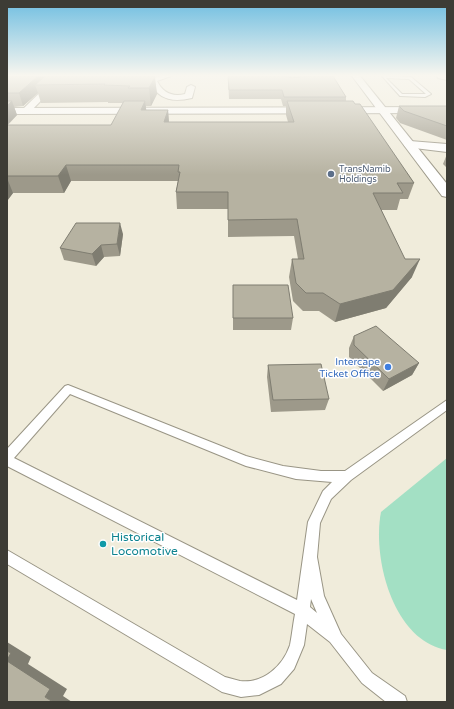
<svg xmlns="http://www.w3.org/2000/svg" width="454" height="709" font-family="'Varela Round',sans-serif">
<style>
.green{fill:#a3e0c4}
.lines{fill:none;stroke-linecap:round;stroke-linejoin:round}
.service-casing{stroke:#999585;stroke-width:2}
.minor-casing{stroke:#999585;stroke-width:2}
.tertiary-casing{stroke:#999585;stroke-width:2}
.secondary-casing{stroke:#999585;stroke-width:2}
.primary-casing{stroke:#999585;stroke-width:2}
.service{fill:#fff;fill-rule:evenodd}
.minor{fill:#fff;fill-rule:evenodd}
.tertiary{fill:#fff;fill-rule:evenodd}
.secondary{fill:#fff;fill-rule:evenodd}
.primary{fill:#fff;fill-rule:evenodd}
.wall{fill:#9d998a;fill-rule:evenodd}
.shaded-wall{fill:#7f7d71}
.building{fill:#b6b2a1;stroke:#7f7d71}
.service-dot{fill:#5c6f8a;stroke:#fff;stroke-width:1.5}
.shop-dot{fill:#3f7fe0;stroke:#fff;stroke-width:1.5}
.culture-dot{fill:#0f9aa8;stroke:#fff;stroke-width:1.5}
.labels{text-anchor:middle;stroke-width:3;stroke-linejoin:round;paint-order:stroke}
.far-service-label{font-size:9px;fill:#4e5e75;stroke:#fff;text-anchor:start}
.shop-label{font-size:10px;fill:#366cbe;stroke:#fff;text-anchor:end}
.near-culture-label{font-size:12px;fill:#0d838f;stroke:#fff;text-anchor:start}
</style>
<rect width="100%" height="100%" fill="#f0ecdb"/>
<!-- green -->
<path class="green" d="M447,458V650C393,641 372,558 381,512Z"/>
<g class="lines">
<defs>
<path id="service" d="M382,76L411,77L431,94L425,97L400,96ZM386,78L409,79L426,94H402Z
M68,385L246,456L283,466L321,471H345L447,400V410L351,480L331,499L320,523L317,557L324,596L341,634L372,673L405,696L407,702H386L362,683L330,642L307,624L304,645L294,669L281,684L259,695L241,697L222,692L7,564V550L225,677C230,678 235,680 240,681C263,684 283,666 290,645C292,635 293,624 295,614L7,466V449L65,386ZM70,394L246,466L296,479L332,482L323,491L308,522L297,600L14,458ZM311,599L317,613L310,607Z"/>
<path id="minor" d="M57,76H65L29,113H23L22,111L23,109Z
M160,76H171L157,81C163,93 172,97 185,94L187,87L191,85L195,87L192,98C174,102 159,101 150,82H129L125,80C133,74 150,79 160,76Z"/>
<path id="tertiary" d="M437,76H447V80L438,78Z
M410,141L447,144V152L406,147L404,145L406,143Z"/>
<path id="secondary" d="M447,107V113L7,114V108Z"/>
<path id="primary" d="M352,76H360L447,184V197L442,196Z"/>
</defs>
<!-- service casing -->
<use href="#service" class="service-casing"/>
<!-- minor casing -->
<use href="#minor" class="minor-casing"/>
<!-- tertiary casing -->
<use href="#tertiary" class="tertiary-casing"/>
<!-- secondary casing -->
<use href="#secondary" class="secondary-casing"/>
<!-- primary casing -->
<use href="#primary" class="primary-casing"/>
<!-- service -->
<use href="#service" class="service"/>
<!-- minor -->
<use href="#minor" class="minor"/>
<!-- tertiary -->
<use href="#tertiary" class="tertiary"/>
<!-- secondary -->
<use href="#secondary" class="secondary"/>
<!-- primary -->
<use href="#primary" class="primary"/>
</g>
<!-- wall -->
<path class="wall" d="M7,76H154L157,94L151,106H146V110H168L169,122H288L286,115V106H283L281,99H229L228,76H283L286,77V76H302V77H305V76H333L346,97V101L414,183L408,199H400L397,210H381L412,277L386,308L335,322L319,311H303L293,301L289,277L292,259H298L294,236L228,237V209H177L176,192L178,181H71L64,193H13L7,201ZM38,93L41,103L108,102V103H123L111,125H8L17,115L14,107L23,106Z
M399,106H447V140L400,123L396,118Z
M447,154V168L443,164Z
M123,234L120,256L104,257L96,266L64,260L60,248Z
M233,285L293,318L291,330H233Z
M354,336L419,363L412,375L383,391L349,357V348Z
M268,365L329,399L325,410L271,412L267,377Z"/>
<!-- shaded-wall -->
<path class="shaded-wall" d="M38,76H55L35,85L38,93L23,106L19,93Z
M155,77L157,94L151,106L149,88Z
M12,101L17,115L7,125V106Z
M145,101L147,115L141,110Z
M168,110L169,124L164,122Z
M66,165L71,181L64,193L58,176Z
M7,178L13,193L7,201Z
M120,223L123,234L120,256L117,244Z
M101,245L104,257L96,266L92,254Z
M420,259L412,277L386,308L335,322L340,304Z
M419,363L412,375L383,391L389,379Z
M7,642L31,657L28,664L67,689L63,696L72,702H53L45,697L7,661Z"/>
<!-- building -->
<path class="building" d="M7,76H38L19,93H7Z
M45,76H154L155,77L149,88H128L130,86L104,85L105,84L35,85Z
M228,76H283L292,78L311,76H333L346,97H284L282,90H229Z
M7,101H12L7,106Z
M124,101H145L141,110H168L164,122H294L287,101H353L355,104H360L414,183H397L403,193H373L405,259H420L393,290L340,304L323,293H306L296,283L292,259H304L297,219L228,220V192H176L180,172H178L179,165H66L58,176H7V125H111Z
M399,106H447V126L404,111Z
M76,223H120L117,244L101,245L92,254L60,248Z
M233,285H288L293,318H233Z
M376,326L419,363L389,379L354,345V336Z
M321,364L329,399L273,400L268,365Z
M7,651L11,653L7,660Z
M7,661L50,689L45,697L53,702H7Z"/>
<!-- sky -->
<linearGradient id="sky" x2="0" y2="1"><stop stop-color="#6fbee1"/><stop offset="0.43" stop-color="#f8f6ef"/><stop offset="1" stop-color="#f8f6ef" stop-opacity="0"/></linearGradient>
<rect width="454" height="175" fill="url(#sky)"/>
<!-- markers -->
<circle class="service-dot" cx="331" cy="174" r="4"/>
<circle class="shop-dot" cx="388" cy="367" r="4"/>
<circle class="culture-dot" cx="103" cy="544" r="4"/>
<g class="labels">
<!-- far-service labels -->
<g class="far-service-label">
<text x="339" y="172">TransNamib<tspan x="339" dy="10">Holdings</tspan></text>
</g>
<!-- shop labels -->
<g class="shop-label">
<text x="380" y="365">Intercape<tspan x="380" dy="12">Ticket Office</tspan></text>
</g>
<!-- near-culture labels -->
<g class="near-culture-label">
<text x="111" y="541">Historical<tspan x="111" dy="14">Locomotive</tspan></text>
</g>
</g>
<!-- border -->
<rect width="454" height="709" fill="none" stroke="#3d3c35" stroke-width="16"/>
</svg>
